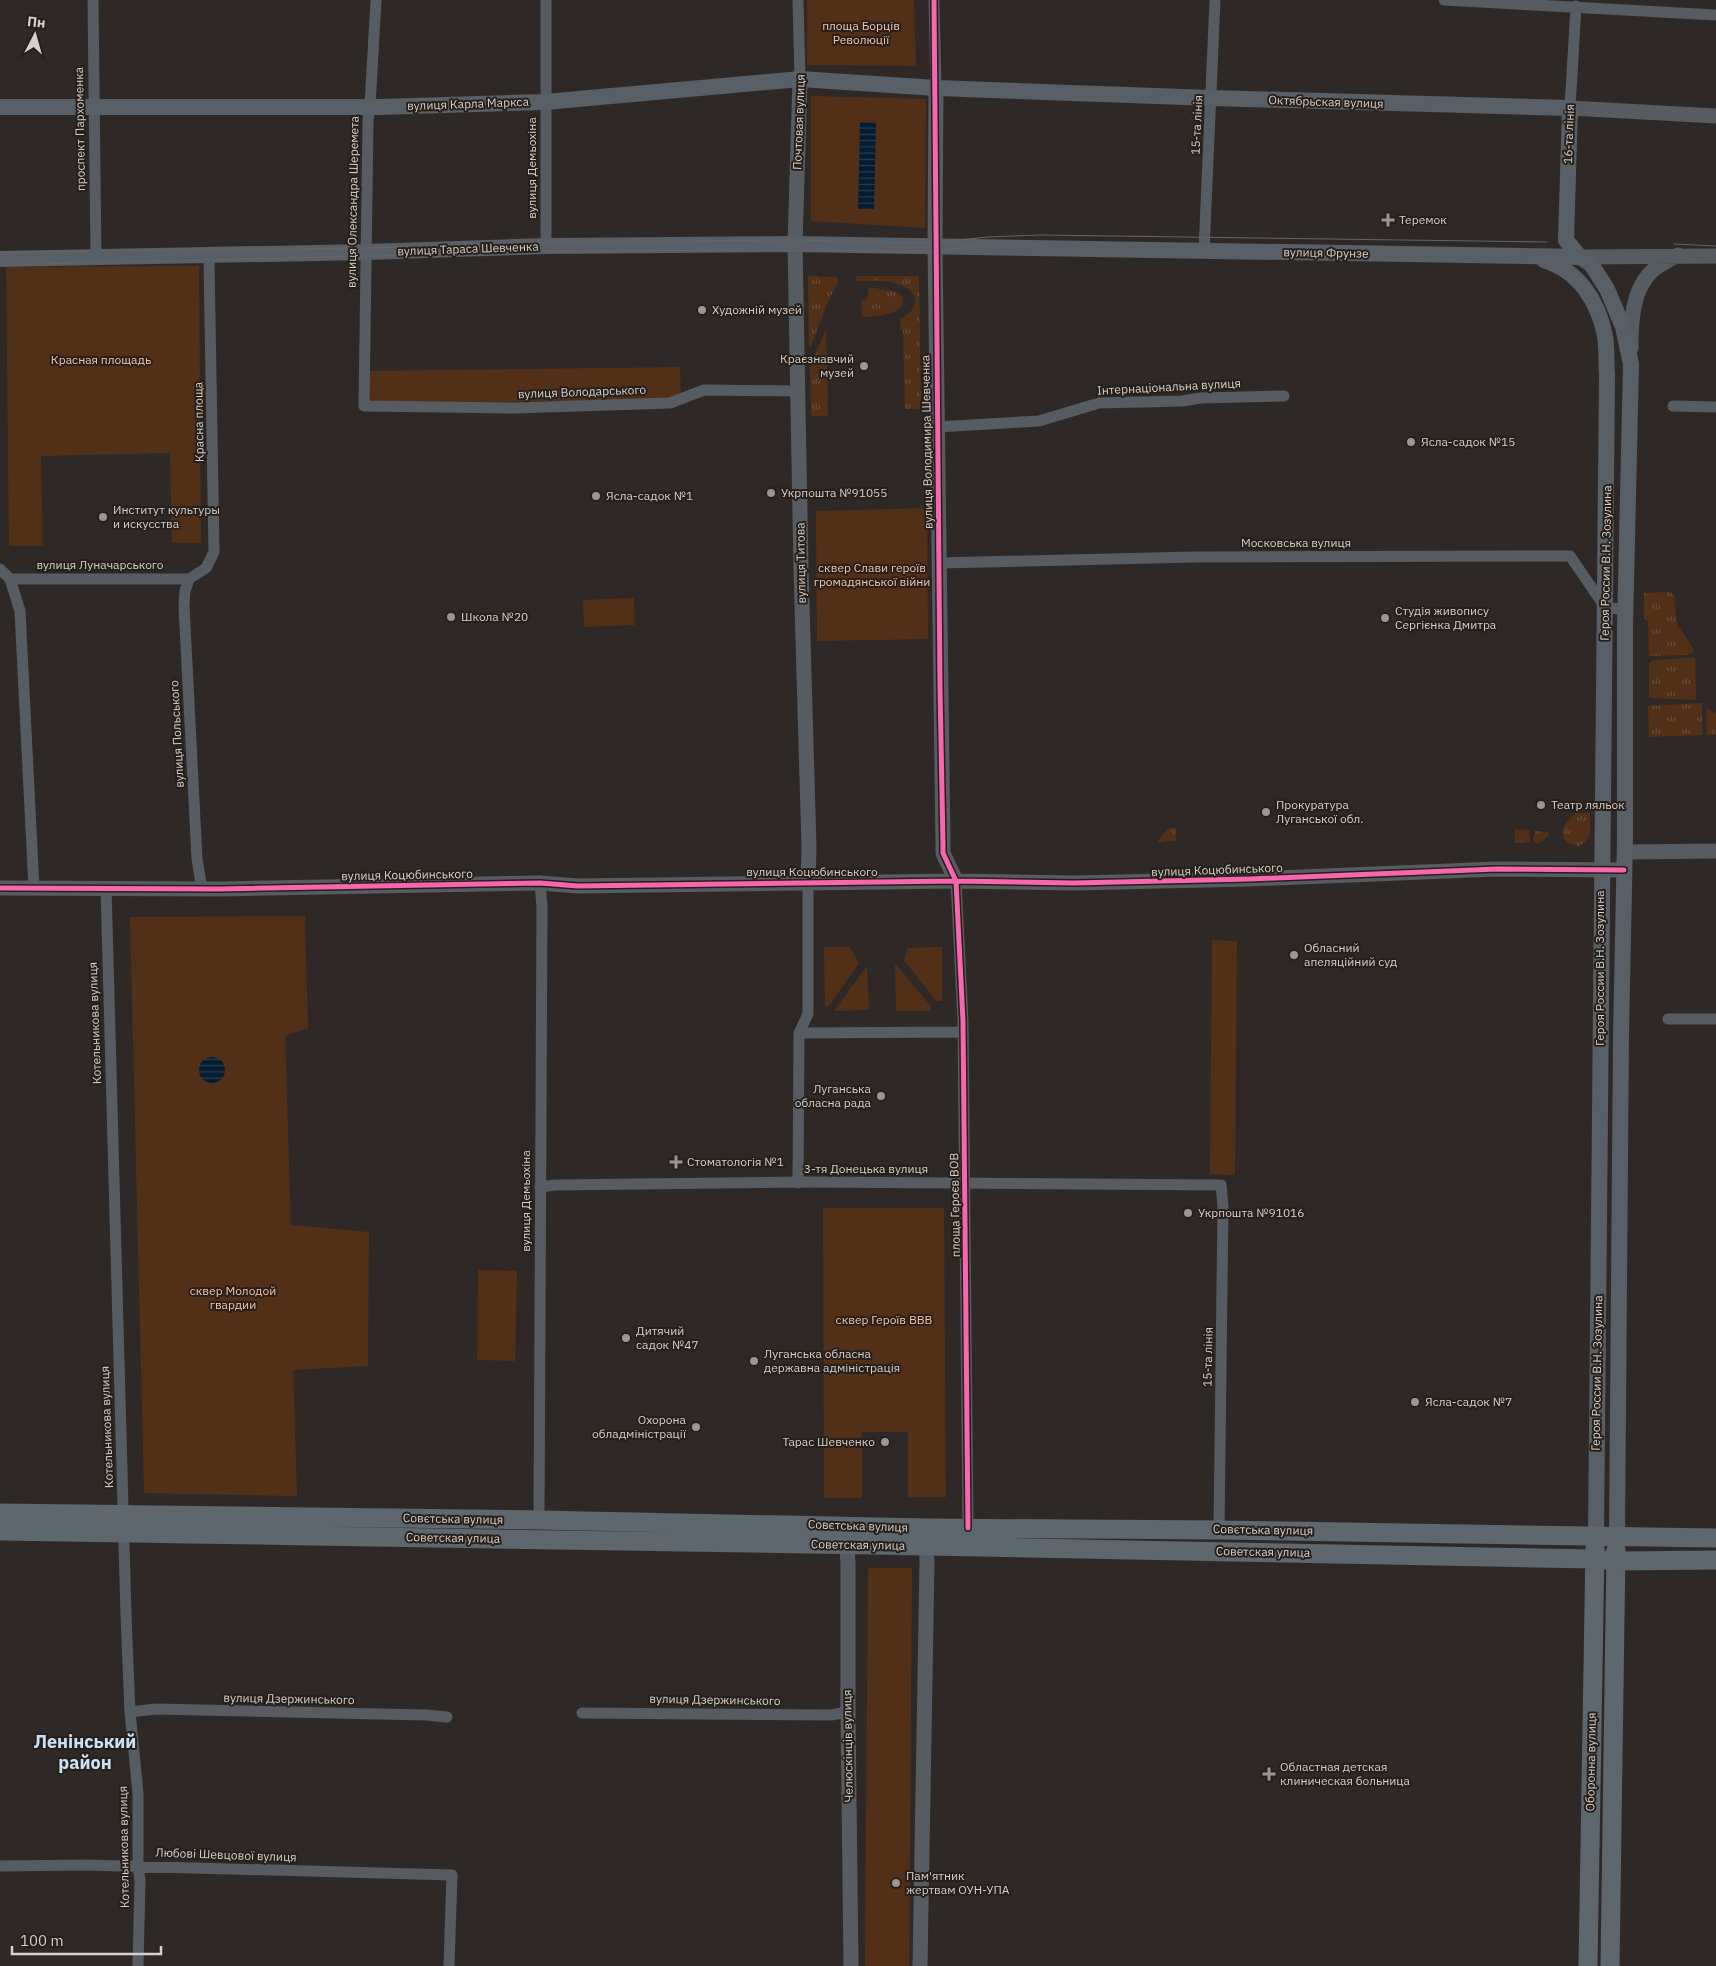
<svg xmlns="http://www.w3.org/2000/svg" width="1716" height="1966" font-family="'IBM Plex Sans',sans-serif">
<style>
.grass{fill:url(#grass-tufts)}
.park{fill:#523018}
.water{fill:url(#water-rules)}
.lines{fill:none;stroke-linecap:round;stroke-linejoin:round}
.minor{stroke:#575c62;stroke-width:11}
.tertiary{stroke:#575c62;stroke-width:15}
.secondary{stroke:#585f66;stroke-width:16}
.primary{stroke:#5e666e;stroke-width:19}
.tram{stroke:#656567;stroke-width:1}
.cycleway-casing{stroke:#271f1a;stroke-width:8}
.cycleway{stroke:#f766af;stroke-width:5}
.poi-dot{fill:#9b9693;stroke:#271f1a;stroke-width:2}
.labels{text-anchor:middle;stroke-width:4;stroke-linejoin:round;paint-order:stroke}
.park-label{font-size:12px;fill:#f9c6a6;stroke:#271f1a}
.street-label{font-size:12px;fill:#d5d0cd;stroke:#271f1a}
.poi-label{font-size:12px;fill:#d5d0cd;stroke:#271f1a;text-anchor:start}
.district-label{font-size:18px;font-weight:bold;fill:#c9e1f7;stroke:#271f1a}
</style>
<defs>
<pattern id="grass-tufts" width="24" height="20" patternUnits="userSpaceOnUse" patternTransform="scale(1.25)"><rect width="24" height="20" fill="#523018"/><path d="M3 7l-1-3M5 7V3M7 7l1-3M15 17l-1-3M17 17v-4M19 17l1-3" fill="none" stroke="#6a4d38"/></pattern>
<pattern id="water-rules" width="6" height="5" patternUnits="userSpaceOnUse" patternTransform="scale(1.25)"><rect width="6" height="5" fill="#051c30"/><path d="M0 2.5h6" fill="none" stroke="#293c4d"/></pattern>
</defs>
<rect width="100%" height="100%" fill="#2e2926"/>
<!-- grass -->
<path class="grass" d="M808,276L837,277L838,283L829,299L811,346L809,347Z
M856,276H919L921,409H905L903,330H901L900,319C910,314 917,307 915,296C902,278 875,281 856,281Z
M869,287L896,292L902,296L903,304C896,316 874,316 862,317L861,300H867Z
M826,330L828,416H811L810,366Z
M1670,592L1674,595L1677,625L1690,643L1694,652L1687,655L1649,656L1648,622L1644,618V593Z
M1695,658L1696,700L1649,698V663L1653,660Z
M1702,703V735L1649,737L1648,706Z
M1706,708L1716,713V735H1707Z
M1575,813H1590V833L1586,842L1579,846L1567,843C1558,829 1566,824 1575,813Z
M1169,828H1176V841L1157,842Z
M1515,829L1529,830L1530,842L1515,843Z
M1535,831L1548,832L1549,835L1543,841L1536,844L1533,840Z"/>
<!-- park -->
<path class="park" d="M807,0H914L916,66L807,65Z
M811,96L926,99L925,228L811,221Z
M199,266L201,543H172L170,453L41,456L43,546H9L6,267Z
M680,367L681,400L366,403L367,371Z
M927,508L928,639L817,641L816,511Z
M634,598L635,625L584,627L583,600Z
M305,916L308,1028L285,1036L291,1225L369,1232L368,1366L293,1370L297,1496L144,1493L130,917Z
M1212,940L1237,941L1235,1175L1210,1174Z
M824,947H850L859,963L829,1006H825Z
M942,947V1001H936L904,960L908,948Z
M895,964L931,1006V1011H896Z
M867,966L869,1010L834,1011Z
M823,1208H944L946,1497H908V1432H862V1498H824Z
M478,1270L517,1271L515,1361L477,1360Z
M868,1568H912L909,1966H865Z"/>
<!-- water -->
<path class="water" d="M860,122L876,123L874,209H858Z
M199 1070a13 13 0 1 1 26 0a13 13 0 1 1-26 0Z"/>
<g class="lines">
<!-- minor -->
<path class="minor" d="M93,0L96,258
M376,0L370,106L368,121L364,406L515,408L670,403L704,390L798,391
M798,0L800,79
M934,0L936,88
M1444,0L1716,15
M1570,108L1576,6
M546,246V0
M1204,251L1215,0
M1673,406L1716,407
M937,427L1039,421L1099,403L1182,401L1201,398L1284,396
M938,563L1194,557L1570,556L1605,607L1626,610
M0,569L10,579L20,611L34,888
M10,579H189
M189,579L206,568L214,552L209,260L212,254
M189,579L185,591L184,606L197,859L202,889
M956,881L963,1021L968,1528
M106,887L126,1616L130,1712L138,1793V1866L140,1881L138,1966
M1668,1019H1716
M799,1033L963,1032
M798,1183L799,1033L808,1014V883
M540,1187L555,1185L810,1182L1221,1185L1223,1206L1219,1530
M539,1520L542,907L540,883
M130,1712L156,1709L426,1715L447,1717
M582,1713L831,1715L848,1712
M0,1866L86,1865L452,1875L449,1966"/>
<!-- tertiary -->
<path class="tertiary" d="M800,79L795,244L801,569L809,848L808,883
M936,88L935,247L943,845V853L956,881
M1570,108L1716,116
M1580,257L1716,256
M1631,348C1631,323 1632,291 1651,272C1658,265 1669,260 1678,255
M1625,852L1716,851
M0,888L220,889L540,883L578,886L956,881L1074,883L1250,879L1497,869L1624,870
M846,1535L848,1563V1712L851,1966
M920,1966L927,1562L926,1535"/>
<!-- secondary -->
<path class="secondary" d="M0,107H380L545,102L800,79L936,88L1212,98L1570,108L1566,240L1580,257L1591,264L1607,289L1623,327L1631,364L1625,627V840L1621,1034L1617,1536
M0,259L366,252L546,246L795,244L1580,257
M1544,260C1579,271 1598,301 1605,336C1607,348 1606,362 1607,375L1596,1535"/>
<!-- primary -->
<path class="primary" d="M0,1513L539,1520L926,1528L1219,1530L1716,1538
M0,1531L873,1545L1594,1559L1616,1561L1716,1560
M1588,1966L1595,1547
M1610,1966L1616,1550"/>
<!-- tram -->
<path class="tram" d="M1674,244L1716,246
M0,252L372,248L546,242L795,240L929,243L988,237L1040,235L1547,242
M0,265L578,251L795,250L935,252L982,245"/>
<defs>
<path id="cycleway" d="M934,0L940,688L943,845V853L956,881L963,1021L968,1528
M0,888L220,889L540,883L578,886L956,881L1074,883L1250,879L1497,869L1624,870"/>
</defs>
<!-- cycleway casing -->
<use href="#cycleway" class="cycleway-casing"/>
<!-- cycleway -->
<use href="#cycleway" class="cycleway"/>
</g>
<!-- markers -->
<g class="poi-dot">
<path d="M1385.5 212.5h5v5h5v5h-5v5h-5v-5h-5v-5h5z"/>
<circle cx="702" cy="310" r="5"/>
<circle cx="864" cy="366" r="5"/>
<circle cx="1411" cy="442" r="5"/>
<circle cx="771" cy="493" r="5"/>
<circle cx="596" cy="496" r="5"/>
<circle cx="103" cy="517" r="5"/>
<circle cx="451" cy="617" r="5"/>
<circle cx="1385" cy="618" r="5"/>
<circle cx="1541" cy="805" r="5"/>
<circle cx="1266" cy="812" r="5"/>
<circle cx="1294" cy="955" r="5"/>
<circle cx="881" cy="1096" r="5"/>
<path d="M673.5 1154.5h5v5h5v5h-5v5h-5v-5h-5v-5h5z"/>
<circle cx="1188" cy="1213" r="5"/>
<circle cx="626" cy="1338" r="5"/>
<circle cx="754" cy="1361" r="5"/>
<circle cx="1415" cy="1402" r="5"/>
<circle cx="696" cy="1427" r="5"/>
<circle cx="885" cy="1442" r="5"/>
<path d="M1266.5 1766.5h5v5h5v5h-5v5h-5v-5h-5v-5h5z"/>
<circle cx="896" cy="1883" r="5"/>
</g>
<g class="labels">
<!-- park labels -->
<g class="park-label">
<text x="861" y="30">площа Борців<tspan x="861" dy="14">Революції</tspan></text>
<text x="101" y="364">Красная площадь</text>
<text x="872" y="572">сквер Слави героїв<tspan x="872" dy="14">громадянської війни</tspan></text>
<text x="233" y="1295">сквер Молодой<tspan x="233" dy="14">гвардии</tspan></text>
<text x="884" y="1324">сквер Героїв ВВВ</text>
</g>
<!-- street labels -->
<g class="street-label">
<text transform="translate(1326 102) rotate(2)" y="4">Октябрьская вулиця</text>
<text transform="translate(468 104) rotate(-2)" y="4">вулиця Карла Маркса</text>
<text transform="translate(799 122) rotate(-88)" y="4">Почтовая вулиця</text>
<text transform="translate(1197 125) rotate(-87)" y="4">15-та лінія</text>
<text transform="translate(80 129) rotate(-91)" y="4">проспект Пархоменка</text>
<text transform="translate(1569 134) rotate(-88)" y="4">16-та лінія</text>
<text transform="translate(532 168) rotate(-90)" y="4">вулиця Демьохіна</text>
<text transform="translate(353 202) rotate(-89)" y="4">вулиця Олександра Шеремета</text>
<text transform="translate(468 249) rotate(-2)" y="4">вулиця Тараса Шевченка</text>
<text transform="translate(1326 253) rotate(1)" y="4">вулиця Фрунзе</text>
<text transform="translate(1169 387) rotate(-3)" y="4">Інтернаціональна вулиця</text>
<text transform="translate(582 392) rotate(-2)" y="4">вулиця Володарського</text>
<text transform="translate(199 422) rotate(-91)" y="4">Красна площа</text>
<text transform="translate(927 442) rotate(-91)" y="4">вулиця Володимира Шевченка</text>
<text x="1296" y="547">Московська вулиця</text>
<text transform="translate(801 563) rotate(-91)" y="4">вулиця Титова</text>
<text transform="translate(1606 563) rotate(-89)" y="4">Героя России В.Н. Зозулина</text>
<text x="100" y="569">вулиця Луначарського</text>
<text transform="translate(177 734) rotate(-93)" y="4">вулиця Польського</text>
<text transform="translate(1217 870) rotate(-2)" y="4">вулиця Коцюбинського</text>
<text x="812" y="876">вулиця Коцюбинського</text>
<text transform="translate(407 875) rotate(-1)" y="4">вулиця Коцюбинського</text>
<text transform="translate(1600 968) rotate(-90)" y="4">Героя России В.Н. Зозулина</text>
<text transform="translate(95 1023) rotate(-92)" y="4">Котельникова вулиця</text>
<text x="866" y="1173">3-тя Донецька вулиця</text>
<text transform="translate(526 1201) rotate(-90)" y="4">вулиця Демьохіна</text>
<text transform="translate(955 1205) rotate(-91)" y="4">площа Героєв ВОВ</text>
<text transform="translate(1208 1357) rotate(-89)" y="4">15-та лінія</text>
<text transform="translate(1597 1373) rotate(-89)" y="4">Героя России В.Н. Зозулина</text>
<text transform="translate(107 1427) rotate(-92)" y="4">Котельникова вулиця</text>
<text transform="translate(453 1519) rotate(1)" y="4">Совєтська вулиця</text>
<text transform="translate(858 1526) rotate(2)" y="4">Совєтська вулиця</text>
<text transform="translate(1263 1530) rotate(1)" y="4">Совєтська вулиця</text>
<text transform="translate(453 1538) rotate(1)" y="4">Советская улица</text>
<text transform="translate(858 1545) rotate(1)" y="4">Советская улица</text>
<text transform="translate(1263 1552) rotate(1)" y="4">Советская улица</text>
<text transform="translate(289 1699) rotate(1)" y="4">вулиця Дзержинського</text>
<text transform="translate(715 1700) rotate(1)" y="4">вулиця Дзержинського</text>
<text transform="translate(848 1746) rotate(-91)" y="4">Челюскінців вулиця</text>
<text transform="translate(1591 1762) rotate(-89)" y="4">Оборонна вулиця</text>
<text transform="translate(124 1847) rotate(-91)" y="4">Котельникова вулиця</text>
<text transform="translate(226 1855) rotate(2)" y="4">Любові Шевцової вулиця</text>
</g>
<!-- poi labels -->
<g class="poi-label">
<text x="1399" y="224">Теремок</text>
<text x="712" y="314">Художній музей</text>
<text x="854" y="363" text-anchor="end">Краєзнавчий<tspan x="854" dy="14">музей</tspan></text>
<text x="1421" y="446">Ясла-садок №15</text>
<text x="781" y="497">Укрпошта №91055</text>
<text x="606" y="500">Ясла-садок №1</text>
<text x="113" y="514">Институт культуры<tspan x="113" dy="14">и искусства</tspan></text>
<text x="1395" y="615">Студія живопису<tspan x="1395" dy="14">Сергієнка Дмитра</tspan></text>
<text x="461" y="621">Школа №20</text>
<text x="1276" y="809">Прокуратура<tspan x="1276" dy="14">Луганської обл.</tspan></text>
<text x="1551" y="809">Театр ляльок</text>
<text x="1304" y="952">Обласний<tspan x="1304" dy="14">апеляційний суд</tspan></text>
<text x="871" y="1093" text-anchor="end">Луганська<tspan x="871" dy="14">обласна рада</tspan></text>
<text x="687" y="1166">Стоматологія №1</text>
<text x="1198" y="1217">Укрпошта №91016</text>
<text x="636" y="1335">Дитячий<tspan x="636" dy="14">садок №47</tspan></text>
<text x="764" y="1358">Луганська обласна<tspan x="764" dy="14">державна адміністрація</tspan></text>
<text x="1425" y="1406">Ясла-садок №7</text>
<text x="686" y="1424" text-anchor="end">Охорона<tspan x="686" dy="14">обладміністрації</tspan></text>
<text x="875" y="1446" text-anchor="end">Тарас Шевченко</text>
<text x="1280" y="1771">Областная детская<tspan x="1280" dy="14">клиническая больница</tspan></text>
<text x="906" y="1880">Пам'ятник<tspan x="906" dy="14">жертвам ОУН-УПА</tspan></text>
</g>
<!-- district labels -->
<g class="district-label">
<text x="85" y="1748">Ленінський<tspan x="85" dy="21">район</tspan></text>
</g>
</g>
<!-- north arrow -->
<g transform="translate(35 35) rotate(6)" stroke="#271f1a" stroke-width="4" paint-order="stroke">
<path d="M0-4L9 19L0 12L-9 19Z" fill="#d5d0cd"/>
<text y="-8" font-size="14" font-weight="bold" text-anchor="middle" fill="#d5d0cd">Пн</text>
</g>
<!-- scale -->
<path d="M12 1946v8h149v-8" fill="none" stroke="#d5d0cd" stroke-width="2.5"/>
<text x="20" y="1946" font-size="15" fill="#d5d0cd" stroke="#271f1a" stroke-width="4" paint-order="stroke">100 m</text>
</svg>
